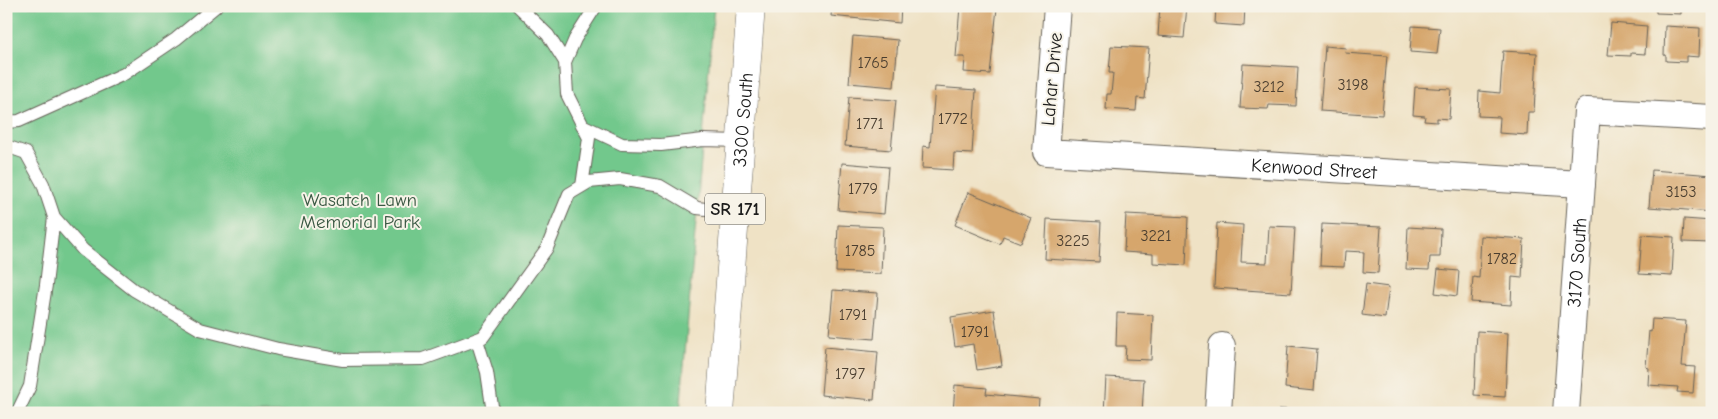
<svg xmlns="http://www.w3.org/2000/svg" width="1718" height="419" font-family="'Comic Neue',sans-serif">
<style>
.green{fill:#72c88c;stroke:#477254}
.building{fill:#d6a66c}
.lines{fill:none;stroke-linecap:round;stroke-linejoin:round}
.service-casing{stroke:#666157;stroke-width:14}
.minor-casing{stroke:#666157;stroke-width:28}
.primary-casing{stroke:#666157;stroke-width:29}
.service{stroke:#fff;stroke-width:12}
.minor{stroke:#fff;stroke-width:26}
.primary{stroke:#fff;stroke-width:28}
.labels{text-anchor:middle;stroke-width:4;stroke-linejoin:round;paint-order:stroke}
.number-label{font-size:16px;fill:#4a3e30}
.shield{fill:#f7f3e8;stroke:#5e5c59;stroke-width:1}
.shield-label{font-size:18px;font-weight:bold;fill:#1c1c1c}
.street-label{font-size:19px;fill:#1c1c1c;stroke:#f7f3e8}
.park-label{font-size:19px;fill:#3a5843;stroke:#f7f3e8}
</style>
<rect width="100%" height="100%" fill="#f7f3e8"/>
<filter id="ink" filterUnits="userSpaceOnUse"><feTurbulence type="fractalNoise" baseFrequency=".02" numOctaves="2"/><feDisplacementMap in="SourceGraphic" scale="10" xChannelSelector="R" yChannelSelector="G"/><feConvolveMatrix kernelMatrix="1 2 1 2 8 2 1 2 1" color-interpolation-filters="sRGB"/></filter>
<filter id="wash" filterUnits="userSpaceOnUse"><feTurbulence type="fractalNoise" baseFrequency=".0096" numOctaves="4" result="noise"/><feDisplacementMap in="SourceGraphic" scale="20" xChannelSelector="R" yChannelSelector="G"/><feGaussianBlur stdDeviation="1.12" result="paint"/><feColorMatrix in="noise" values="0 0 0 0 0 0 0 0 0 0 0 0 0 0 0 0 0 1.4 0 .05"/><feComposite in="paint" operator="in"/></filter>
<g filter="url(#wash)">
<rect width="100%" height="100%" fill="#efe2c5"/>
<!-- green -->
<path class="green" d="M6,6H714L680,413H6Z"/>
<g id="blocks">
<!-- building -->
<path class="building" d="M832,6H901L900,23L831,16Z
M960,6L997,8L990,74L964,72L965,57H956Z
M1160,6H1187L1184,38L1158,36Z
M1216,6H1245L1244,26L1215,24Z
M1656,6H1681V14L1656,13Z
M1611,23L1647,26L1645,54L1631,53V56L1608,55Z
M1412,26L1440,28L1437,54L1410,52Z
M1665,26L1700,28L1699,57L1686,56V62L1666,61V56L1664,55Z
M853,36L898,40L894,87L849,83Z
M1111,46L1149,48L1145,99L1137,98L1136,111L1106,109L1107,94H1111L1113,73H1109Z
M1325,46L1346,48L1345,53L1387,56L1382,115L1320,111Z
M1503,51L1537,53L1534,112H1528L1527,135L1499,133L1500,117L1478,116L1479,91L1500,93Z
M1243,64L1298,67L1296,106L1269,105L1268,109L1240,108Z
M935,87L976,90L972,154L954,153L953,170L922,168L923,146L930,147Z
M1415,87L1451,89L1449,119L1437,118V122L1424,121L1425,116L1413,115Z
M849,97L896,100L891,150L845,146Z
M842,163L888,167L884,214L838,210Z
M1652,170L1712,175V212L1649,207Z
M968,192L1031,218L1021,243L1003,236L1000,244L955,225Z
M1126,214L1188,217L1186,265L1153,263V254L1124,252Z
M1047,219L1101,222L1099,262L1045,259Z
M1684,219L1712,221L1711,243L1683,242Z
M1217,223L1243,225L1241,262L1267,263L1269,226L1295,227L1291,293L1214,288Z
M1322,224L1381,227L1378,273L1363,272L1364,252L1345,251L1344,267L1320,266Z
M838,225L883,227L881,274L836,272Z
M1408,227L1441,229L1440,257H1430L1429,270L1406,269Z
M1642,235L1674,237L1672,276L1639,274Z
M1481,236L1524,239L1522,278L1512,277L1511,305L1471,302L1473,277L1479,278Z
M1438,269L1459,271L1457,296L1435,293Z
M1366,284L1389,287L1385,318L1362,315Z
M833,290L878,293L874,339L829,335Z
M994,310L1002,366L977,370L973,344L955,347L951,317Z
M1117,313L1153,315L1151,360L1125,359L1126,346H1116Z
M1652,319L1686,321L1682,366L1695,367L1693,393L1677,392L1678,387L1648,385L1649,368L1646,367L1649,331L1651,332Z
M1477,331L1508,333L1505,397L1474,395Z
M1288,346L1317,349L1314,391L1285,388Z
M825,347L878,352L874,400L821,395Z
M1106,377L1144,379L1142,413H1104Z
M955,385L987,388L986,394L1039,399L1038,413H953Z
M1280,409L1316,411V413H1280Z
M821,410L836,411V413H821Z"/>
</g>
</g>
<g filter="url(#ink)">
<use href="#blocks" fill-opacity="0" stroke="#666157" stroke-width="1"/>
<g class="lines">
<defs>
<path id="service" d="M518,6L548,35L565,62
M6,122L19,121L124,74L176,39L216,6
M582,125L622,144L661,145L703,140L740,141
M6,146L26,153L43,184L54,217L83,250L134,290L200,329L278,349L343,360L423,359L483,337L547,248L569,194L589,182L620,179L660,186L697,208L734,212
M582,186L589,138L567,94L565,62L575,39L596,6
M477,340L487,372L493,413
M17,413L30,386L46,285L54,217"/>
<g id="minor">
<path id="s1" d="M1057,6L1046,152L1582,184"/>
<path d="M1218,413L1222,346"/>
<path id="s2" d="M1566,413L1587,111L1712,118"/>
</g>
<g id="primary">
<path id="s3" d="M720,413L751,6"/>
</g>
</defs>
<!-- service casing -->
<use href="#service" class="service-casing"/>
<!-- minor casing -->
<use href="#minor" class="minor-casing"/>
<!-- primary casing -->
<use href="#primary" class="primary-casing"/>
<!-- service -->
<use href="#service" class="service"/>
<!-- minor -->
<use href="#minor" class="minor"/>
<!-- primary -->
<use href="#primary" class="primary"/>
</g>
</g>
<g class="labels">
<!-- number labels -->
<g class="number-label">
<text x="873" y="68">1765</text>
<text x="1353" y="90">3198</text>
<text x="1269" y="92">3212</text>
<text x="953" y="124">1772</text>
<text x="870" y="129">1771</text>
<text x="863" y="194">1779</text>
<text x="1681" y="197">3153</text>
<text x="1156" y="241">3221</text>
<text x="1073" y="246">3225</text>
<text x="860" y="256">1785</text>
<text x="1502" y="264">1782</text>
<text x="853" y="320">1791</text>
<text x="975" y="337">1791</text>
<text x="850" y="379">1797</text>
</g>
<!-- shield labels -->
<rect class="shield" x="705" y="193.5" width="60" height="31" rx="4"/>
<g class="shield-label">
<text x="735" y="215">SR 171</text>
</g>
<!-- street labels -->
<g class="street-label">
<text transform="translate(1051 79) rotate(-85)" y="7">Lahar Drive</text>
<text dy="7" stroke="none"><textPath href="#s3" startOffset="294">3300 South</textPath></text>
<text dy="7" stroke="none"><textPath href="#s1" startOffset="415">Kenwood Street</textPath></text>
<text dy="7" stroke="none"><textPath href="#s2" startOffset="151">3170 South</textPath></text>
</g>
<!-- park labels -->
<g class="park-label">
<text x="360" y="206">Wasatch Lawn<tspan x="360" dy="22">Memorial Park</tspan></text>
</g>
</g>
<!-- margin -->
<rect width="1718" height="419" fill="none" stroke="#f7f3e8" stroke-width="25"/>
</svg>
